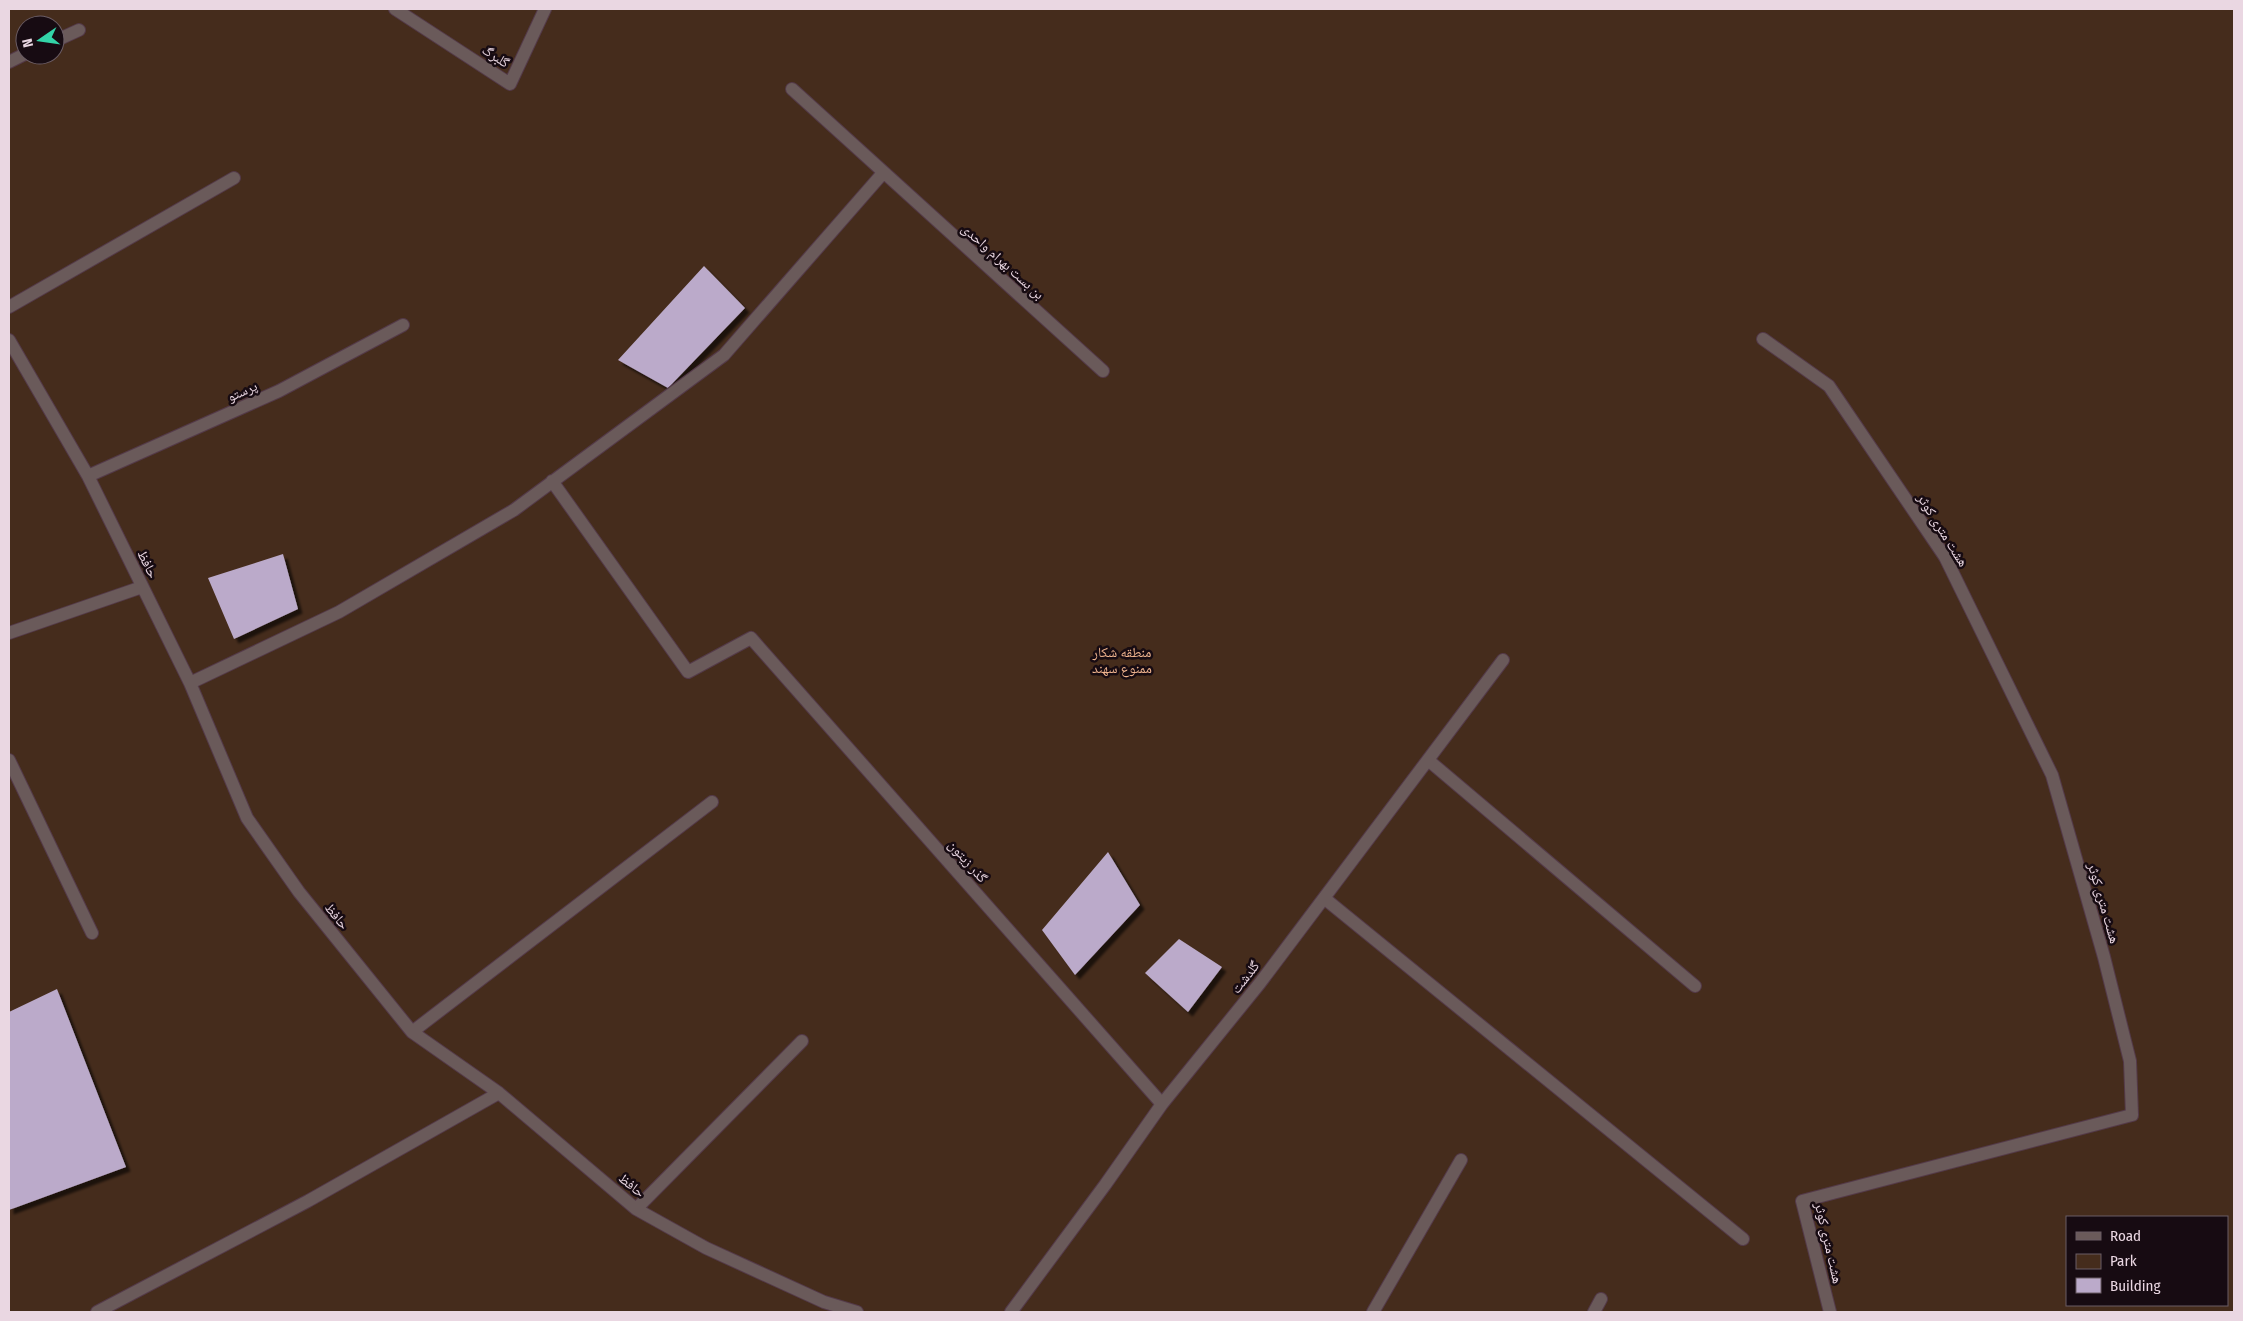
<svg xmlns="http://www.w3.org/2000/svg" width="2243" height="1321" font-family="'Fira Sans Condensed','Noto Naskh Arabic',sans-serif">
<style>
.green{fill:#452c1c;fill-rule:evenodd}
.building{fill:#bbaaca;filter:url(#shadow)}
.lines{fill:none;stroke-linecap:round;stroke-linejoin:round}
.minor-casing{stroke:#543a49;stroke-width:14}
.minor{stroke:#6a5a5a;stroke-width:12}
.labels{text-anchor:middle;stroke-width:5;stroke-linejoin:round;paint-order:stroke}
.street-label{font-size:14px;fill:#ead7e2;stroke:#170b12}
.park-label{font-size:14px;fill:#f1b58f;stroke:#170b12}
</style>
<defs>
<filter id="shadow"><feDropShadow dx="4.5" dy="4.5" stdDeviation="1" flood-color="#0009"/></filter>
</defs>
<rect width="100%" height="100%" fill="#371c2c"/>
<!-- green -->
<path class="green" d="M9,9H2234V1312H9ZM25,25H55V55H25ZM2067,1217H2227V1305H2067Z"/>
<!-- building -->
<path class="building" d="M704,266L745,308L668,388L618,360Z
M283,554L298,609L234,639L208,578Z
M1108,852L1140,905L1075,975L1042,930Z
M1179,939L1222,967L1188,1012L1145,973Z
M57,989L126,1167L9,1210V1012Z"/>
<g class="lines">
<defs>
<path id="minor" d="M395,9L510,84L545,9
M55,41L79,30
M9,62L25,54
M792,89L1103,371
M9,307L234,178
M1763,339L1829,386L1945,557L2052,775L2104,957L2130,1061L2132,1115L1802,1201L1830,1312
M9,340L88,476L190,683L247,818L299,892L412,1032L499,1093L636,1209L706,1248L824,1302L857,1312
M88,476L279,391L403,325
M552,481L688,672L751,638L1162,1104
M9,633L142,587
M190,683L339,612L514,510L724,355L883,173
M9,760L92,933
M1428,760L1695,986
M1324,898L1743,1239
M412,1032L712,802
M636,1209L802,1041
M97,1312L308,1201L499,1093
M1011,1312L1105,1185L1162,1104L1260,983L1503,660
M1373,1312L1461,1160
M1594,1312L1601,1299"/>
</defs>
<!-- minor casing -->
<use href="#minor" class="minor-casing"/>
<!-- minor -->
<use href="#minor" class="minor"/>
</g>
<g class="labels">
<!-- street labels -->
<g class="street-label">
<text transform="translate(496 56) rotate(33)" y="5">گلبرگ</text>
<text transform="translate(1003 261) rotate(42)" y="5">بن بست بهرام واحدی</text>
<text transform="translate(242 391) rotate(-24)" y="5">پرستو</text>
<text transform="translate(1943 530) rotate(58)" y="5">هشت متری کوثر</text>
<text transform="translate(148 564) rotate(64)" y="5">حافظ</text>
<text transform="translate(968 861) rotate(49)" y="5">گذر زیتون</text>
<text transform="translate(2104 903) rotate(74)" y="5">هشت متری کوثر</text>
<text transform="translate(337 916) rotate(51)" y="5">حافظ</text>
<text transform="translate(1245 977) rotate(-52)" y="5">گلدشت</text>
<text transform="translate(632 1185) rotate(39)" y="5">حافظ</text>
<text transform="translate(1829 1243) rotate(77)" y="5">هشت متری کوثر</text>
</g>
<!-- park labels -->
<g class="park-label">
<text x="1122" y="657">منطقه شکار<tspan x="1122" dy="16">ممنوع سهند</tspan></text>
</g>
</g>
<!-- border -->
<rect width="2243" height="1321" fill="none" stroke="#ead7e2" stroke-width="20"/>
<!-- legend -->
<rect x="2066" y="1216" width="162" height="90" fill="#170b12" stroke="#6b5d65"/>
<rect x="2076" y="1232" width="25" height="8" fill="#6a5a5a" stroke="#6b5d65"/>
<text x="2110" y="1241" font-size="15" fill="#ead7e2">Road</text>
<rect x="2076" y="1254" width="25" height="15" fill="#452c1c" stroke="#6b5d65"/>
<text x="2110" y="1266" font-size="15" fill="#ead7e2">Park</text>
<rect x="2076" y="1278" width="25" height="15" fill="#bbaaca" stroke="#6b5d65"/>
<text x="2110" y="1291" font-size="15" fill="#ead7e2">Building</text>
<!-- north arrow -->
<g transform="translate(40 40) rotate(257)"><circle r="24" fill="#170b12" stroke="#6b5d65"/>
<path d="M0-4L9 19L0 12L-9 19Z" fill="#33d4a8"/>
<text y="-8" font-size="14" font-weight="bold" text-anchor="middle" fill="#ead7e2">N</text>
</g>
</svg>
